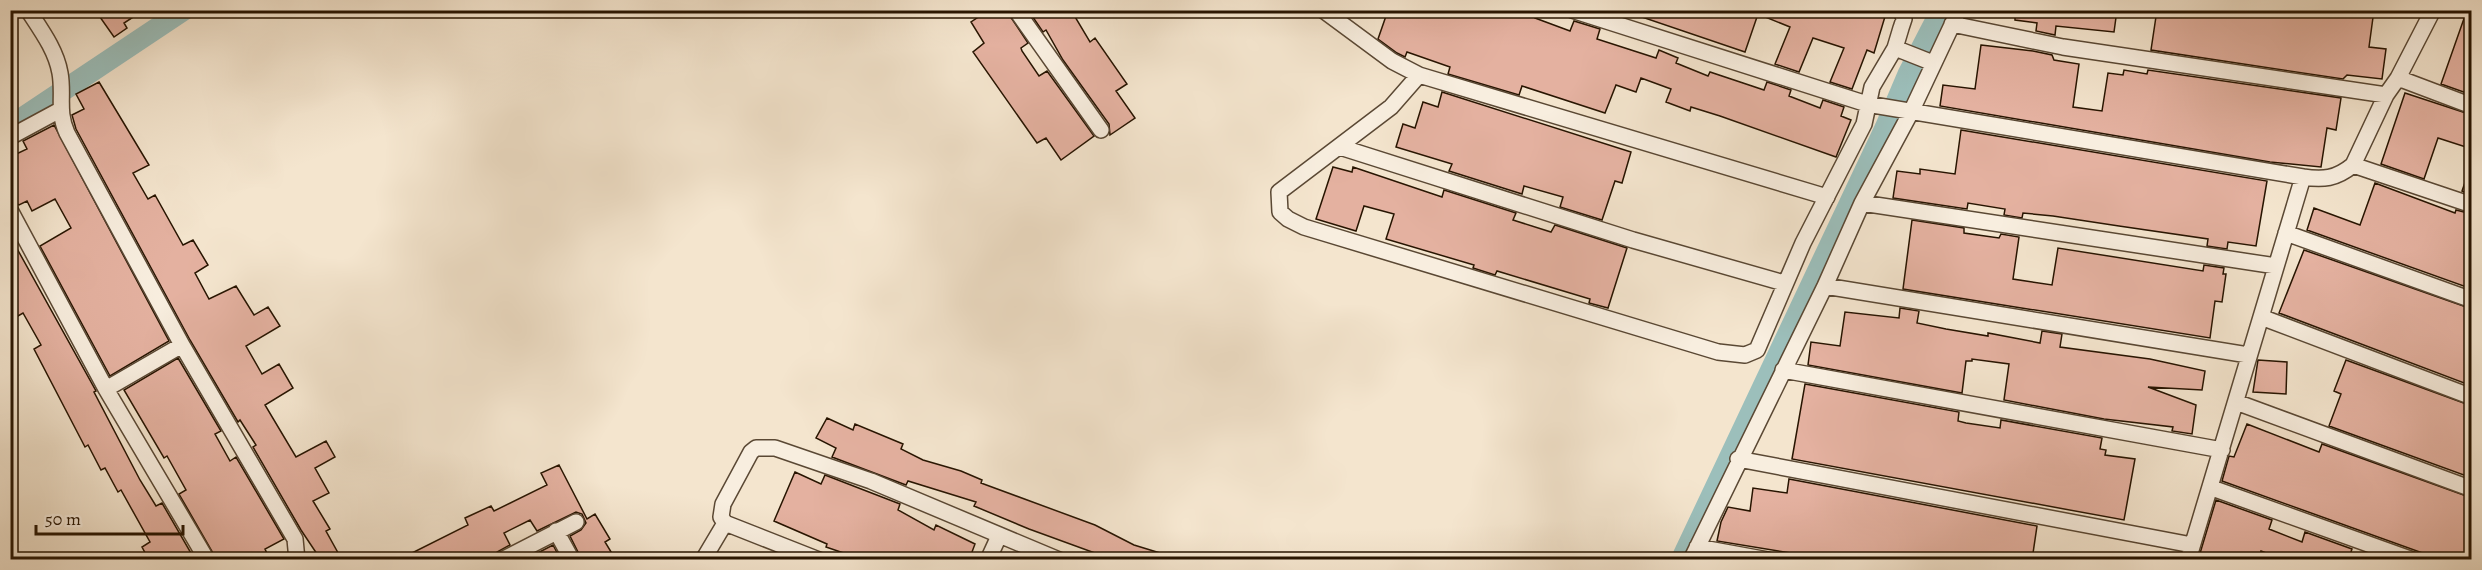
<svg xmlns="http://www.w3.org/2000/svg" width="2482" height="570" font-family="Alegreya,serif">
<style>
.lines{fill:none;stroke-linecap:round;stroke-linejoin:round}
.canal{stroke:#9cbfbb;stroke-width:21}
.building{fill:#e4b1a0;stroke:#271400;stroke-width:1.5}
.street-casing{stroke:#5a4834;stroke-width:18}
.street{stroke:#f8eedf;stroke-width:15}
</style>
<rect width="100%" height="100%" fill="#f4e5ce"/>
<filter id="stains"><feTurbulence type="fractalNoise" baseFrequency=".00333" numOctaves="4"/><feColorMatrix values="0 0 0 0 .2 0 0 0 0 .09 0 0 0 0 .02 0 0 0 .5 -.17"/></filter>
<radialGradient id="worn" r=".72"><stop offset=".6" stop-color="#630" stop-opacity="0"/><stop offset="1" stop-color="#630" stop-opacity=".3"/></radialGradient>
<g class="lines">
<!-- canal -->
<path class="canal" d="M10,126L184,10
M1681,560L1885,128L1908,74L1941,10"/>
</g>
<!-- building -->
<path class="building" d="M95,10H144L124,23L127,28L114,37Z
M989,10H1006L1028,43L1021,48L1022,51L1039,76L1047,71L1094,136L1061,160L1046,138L1037,143L973,52L984,43L971,22Z
M1028,10H1071L1090,42L1095,38L1127,84L1116,91L1135,118L1110,135L1109,124L1063,60L1046,30L1043,32Z
M1392,10H1538L1535,18L1570,31L1574,21L1600,29L1597,39L1656,58L1659,50L1678,58L1676,63L1708,76L1710,72L1764,90L1767,82L1791,90L1789,96L1820,108L1823,100L1844,107L1841,116L1851,120L1836,157L1720,116L1691,107L1690,111L1666,102L1671,89L1641,78L1636,92L1616,85L1605,113L1522,86L1519,95L1448,74L1450,67L1407,52L1405,57L1397,53L1378,39L1386,16L1389,17Z
M1630,10H1887L1874,53L1867,50L1852,89L1830,82L1844,48L1813,38L1799,72L1775,64L1790,27L1758,14L1745,52L1630,13Z
M2015,10H2117L2114,32L2056,26L2055,35L2036,31L2037,23L2015,20Z
M2157,10H2374L2369,47L2386,49L2382,79L2347,75L2343,79L2151,50Z
M2467,10H2472V95L2441,84Z
M1981,45L2033,51L2052,55L2054,60L2079,64L2073,107L2102,111L2108,73L2123,75L2124,70L2147,74L2148,70L2341,98L2336,130L2327,128L2321,167L2270,162L1940,106L1943,85L1975,89Z
M99,82L149,165L133,173L148,199L155,195L183,245L193,240L208,265L195,273L209,299L236,286L254,315L268,307L280,326L246,346L262,374L279,364L293,388L265,405L296,457L326,441L335,457L315,468L329,493L313,501L330,529L326,531L342,560H321L301,530L253,447L256,445L240,420L238,422L190,340L76,129L72,115L84,109L76,94Z
M1442,92L1631,152L1622,183L1615,181L1602,220L1560,207L1563,197L1524,186L1522,194L1449,171L1452,164L1396,147L1403,124L1415,128L1423,102L1438,107Z
M2405,93L2472,115V149L2438,138L2424,179L2381,164Z
M54,125L169,341L110,376L40,246L71,228L55,199L32,211L27,201L19,205L10,200V157L27,149L23,141Z
M1961,130L2267,181L2256,246L2228,242L2227,249L2207,246L2208,239L2119,226L2053,216L2023,213L2022,218L2004,215L2005,209L1968,203L1967,209L1893,198L1897,171L1920,174V169L1955,174Z
M1333,167L1352,172L1353,167L1442,197L1444,190L1516,213L1513,220L1551,232L1555,225L1627,248L1608,308L1589,303L1590,299L1497,271L1495,275L1473,268L1474,265L1386,239L1394,214L1364,206L1356,231L1316,219Z
M2469,171H2472V195L2462,191Z
M2375,183L2455,213L2456,210L2472,214V289L2307,230L2314,208L2360,225Z
M1912,220L1964,228V233L1999,238L2001,234L2019,237L2013,279L2052,285L2058,248L2203,271L2204,265L2224,268L2223,274H2226L2222,302L2215,301L2210,338L1903,289Z
M10,236L96,391L94,392L140,480L156,506L162,503L195,560H149L142,547L150,542L121,490L118,492L105,468L101,470L88,445L85,447L34,349L41,345L23,313L18,316L10,304Z
M2304,250L2472,309V386L2279,313Z
M1900,308L1919,311L1917,323L1946,329L1988,336V333L2040,343L2042,331L2062,334L2060,347L2150,359L2205,371L2202,390L2148,387L2196,405L2192,434L2172,431L2173,427L2104,419L2004,400L2009,364L1972,359V361H1966L1962,393L1808,365L1811,342L1840,346L1845,312L1899,318Z
M178,358L221,431L215,434L230,461L236,457L284,539L265,549L270,560H217L179,494L186,490L167,456L164,458L124,390Z
M2258,360L2287,362L2286,394L2253,392Z
M2346,360L2472,406V478L2329,426L2341,394L2334,391Z
M1805,384L1959,412L1958,421L1966,423L2000,428L2001,420L2102,438L2100,449L2106,450L2105,455L2135,459L2124,520L1792,459Z
M827,418L853,430L855,424L903,444L901,449L923,460L961,471L982,480L981,483L1095,525L1134,545L1170,556L1169,560H1114L1029,529L974,506L976,502L908,481L906,485L832,457L836,448L816,438Z
M2247,424L2319,452L2322,444L2472,498V560H2442L2222,481L2229,456L2234,457Z
M559,465L587,519L595,514L610,539L605,542L616,560H582L570,536L581,530L586,523L582,514L576,512L537,531L530,520L504,533L510,545L497,552L492,560H398L468,525L465,518L491,506L494,511L547,485L541,473Z
M795,472L821,484L825,475L900,504L898,510L934,530L936,525L975,544L969,560H864L826,547L827,544L774,521Z
M1789,479L2037,526L2032,560H1814L1803,558V555L1717,541L1721,522L1728,507L1750,511L1753,488L1787,493Z
M2216,500L2272,520L2269,529L2302,542L2305,532L2352,549L2348,560H2285L2261,551L2258,560H2198Z
M553,545L561,560H524Z"/>
<g class="lines">
<defs>
<path id="street" d="M28,10C41,30 56,50 60,73C64,95 57,111 67,133L182,345L295,539L297,560
M1016,10L1101,130
M1323,10L1392,61L1419,75L1827,197
M1572,10L1867,104L2303,177
M1952,24L2063,47L2386,95
M1895,48L1933,63
M1419,75L1391,107L1279,192L1280,212L1288,219L1304,227L1718,352L1745,355L1757,350L1803,243L1864,124L1872,87L1895,48L1901,28L1904,19L1901,10
M2398,78L2433,10
M2472,106L2398,78L2386,95L2353,165L2472,205
M10,137L60,110
M1340,147L1633,240L1784,283
M1862,203L2276,266
M10,210L106,389L207,560
M2286,233L2472,300
M1825,286L2248,355
M2261,317L2472,397
M1783,370L2222,450
M106,389L182,345
M2236,402L2472,489
M1738,459L2192,545
M2212,488L2413,560
M556,531L572,560
M1697,547L1768,560
M502,560L576,522
M703,560L725,523
M819,560L725,523L721,517L723,504L751,452L756,448H775L871,481L1059,560
M988,560L999,536
M1691,560L1825,286L1862,203L1911,112L1959,10
M2188,560L2303,177C2323,180 2336,179 2353,165"/>
</defs>
<!-- street casing -->
<use href="#street" class="street-casing"/>
<!-- street -->
<use href="#street" class="street"/>
</g>
<!-- margin -->
<rect width="2482" height="570" fill="none" stroke="#f4e5ce" stroke-width="36"/>
<rect x="12" y="12" width="2458" height="546" fill="none" stroke="#271400" stroke-width="3"/>
<rect x="18" y="18" width="2446" height="534" fill="none" stroke="#271400" stroke-width="1.5"/>
<!-- scale -->
<path d="M36 525v9h147v-9" fill="none" stroke="#271400" stroke-width="3"/>
<text x="45" y="525" font-size="18" fill="#271400" stroke="#f8eedf" stroke-width="4.5" paint-order="stroke">50 m</text>
<rect width="100%" height="100%" filter="url(#stains)"/>
<rect width="100%" height="100%" fill="url(#worn)"/>
</svg>
